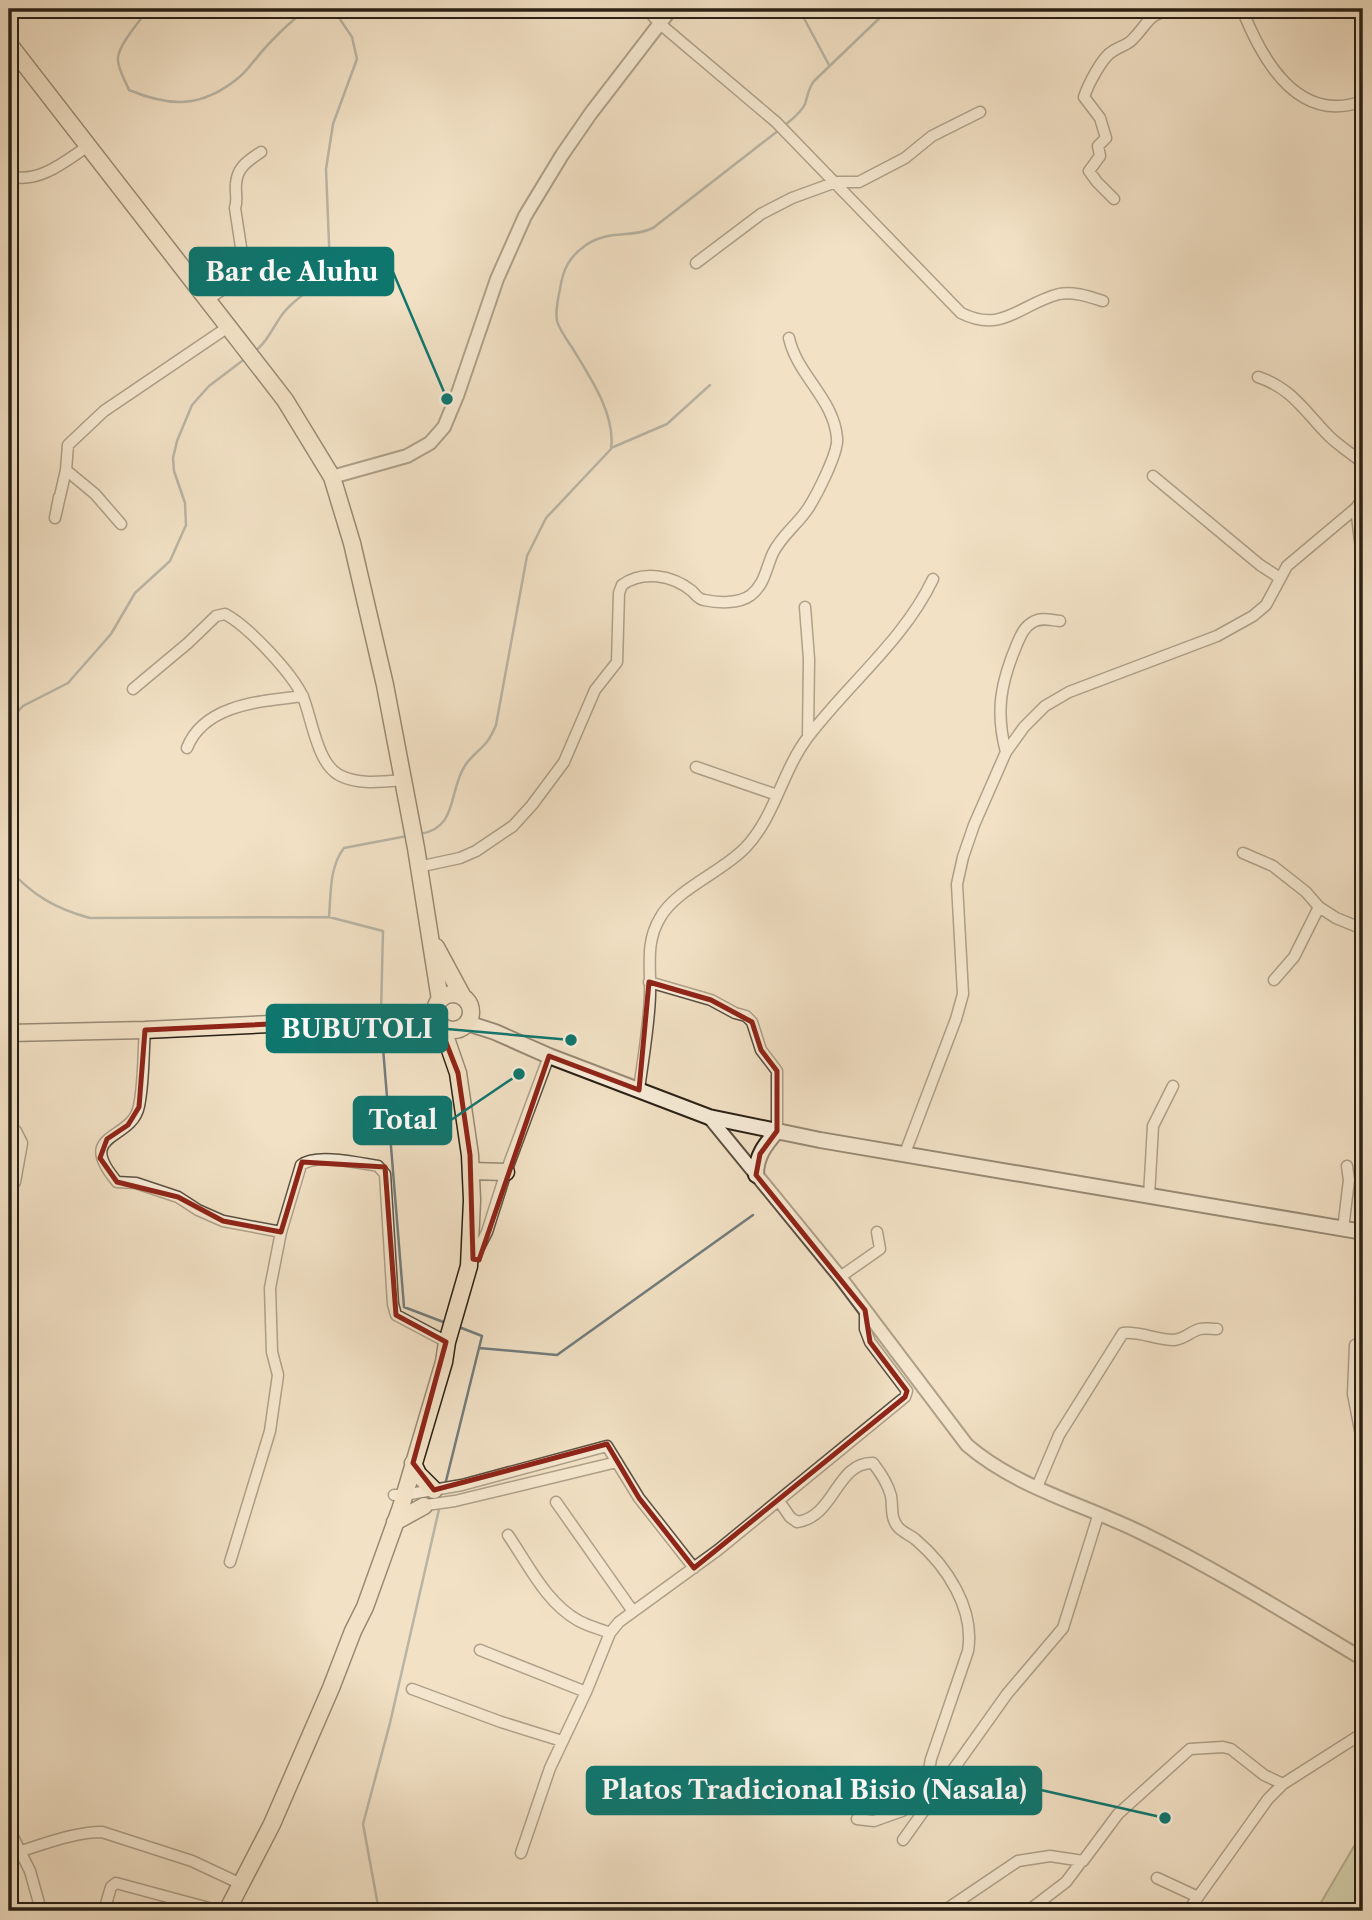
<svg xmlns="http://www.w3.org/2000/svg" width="1372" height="1920" font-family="'Libre Caslon Text',serif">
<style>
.green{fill:#b7c397;stroke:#707256;stroke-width:2}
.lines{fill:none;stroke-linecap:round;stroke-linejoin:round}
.stream{stroke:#727c7c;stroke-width:2.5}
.minor-casing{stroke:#5b5041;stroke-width:13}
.tertiary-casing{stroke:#5b5041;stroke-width:16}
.secondary-casing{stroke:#292015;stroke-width:18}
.primary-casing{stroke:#292015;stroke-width:19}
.minor{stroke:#f7ecd9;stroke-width:10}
.tertiary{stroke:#f7ecd9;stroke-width:12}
.secondary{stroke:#f7ecd9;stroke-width:14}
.primary{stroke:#f2e1c5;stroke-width:16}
.marked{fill:none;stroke:#8f2418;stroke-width:5;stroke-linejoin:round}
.leader{fill:none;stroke:#0f766e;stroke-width:2.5}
.callout-dot{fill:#0f766e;stroke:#f7ecd9;stroke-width:2.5}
.callout{fill:#0f766e;stroke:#0f766e;stroke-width:2.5}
.callout-label{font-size:26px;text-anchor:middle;font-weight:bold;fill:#fff}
</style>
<rect width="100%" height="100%" fill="#f2e1c5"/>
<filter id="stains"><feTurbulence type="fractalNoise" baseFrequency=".00286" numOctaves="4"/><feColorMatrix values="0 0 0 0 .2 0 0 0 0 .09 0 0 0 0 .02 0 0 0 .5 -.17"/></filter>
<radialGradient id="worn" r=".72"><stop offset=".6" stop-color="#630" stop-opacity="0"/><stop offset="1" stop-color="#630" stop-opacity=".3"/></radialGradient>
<!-- green -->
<path class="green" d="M1363,1831V1911H1316Z"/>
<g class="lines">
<!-- stream -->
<path class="stream" d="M148,9C140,21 119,44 118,58C117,68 125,80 129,90C170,107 201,108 237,79C248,71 256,57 266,47C278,33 292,21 306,9
M799,9L829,65
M784,126C792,119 801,113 805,104C808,95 808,89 814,81L889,9
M254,352C268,342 274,324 285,311C299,294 319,287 330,268L326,169L333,124L357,59L352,37L333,9
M611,448L667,424L710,385
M9,721L23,706L68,683L111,634L135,593L170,561L186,525L185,503L174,471L173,458L177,441L192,405L209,386L246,358
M420,834C459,828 448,789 466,764C478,748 487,748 496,725L527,556L546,518L611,449C616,415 590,377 573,349C568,341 560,331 557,321C555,311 558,299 560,289C563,269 569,257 586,245C609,229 630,239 653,228L779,130
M9,869C32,895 56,909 90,918L329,917
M381,1013L383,931L329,917C331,895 329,867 344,848L407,836
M381,1023L404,1307L446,1323
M479,1348L557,1355L753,1215
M445,1485L482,1336L459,1327
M379,1911L363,1824L390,1723L440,1505"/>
<defs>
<path id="minor" d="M647,9L659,23L776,122L961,313C1003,334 1020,304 1059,294C1073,291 1090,297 1103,301
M1242,9C1262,60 1298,125 1363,101
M9,176C39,184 64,162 88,146
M1114,199L1097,182L1089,171L1100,156L1098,146L1106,138L1100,118L1084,97C1088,85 1102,57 1113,51C1119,47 1127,45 1132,40C1150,22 1146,14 1175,9
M696,263L761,214L792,198L836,182H859L905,158L932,136L980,112
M207,300L238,279L244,267L235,208C238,199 235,193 236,184C237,167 248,161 261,152
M1258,377C1292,388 1305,412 1329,436C1339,446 1352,454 1363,463
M66,470L95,494L121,524
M1153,476L1260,565L1280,578
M59,497L55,518L66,470L68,445L104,411L228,327
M1363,498L1356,508L1363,565
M805,607L809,659L808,737
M133,689L188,643L216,616L225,614C248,626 292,673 303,697C312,719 317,763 339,775C358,785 382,782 403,780
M187,748C204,704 262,701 303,696
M1006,752C995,711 1001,682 1017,644C1021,635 1024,627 1033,622C1041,617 1050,620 1060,621
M696,767L777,795
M1243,853L1273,866L1306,892L1319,907L1336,918L1363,929
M418,867L460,858L476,851L513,826L532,805L564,762L595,690L617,662L619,593L622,585C643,570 672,575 692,591C696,595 698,599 704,600C718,603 739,604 751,595C765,584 766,568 773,553C781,536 799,523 809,507C817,494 839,452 837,438C834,399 797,375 789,338
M1274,980L1294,957L1319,907
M649,982L711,1000L735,1013L746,1016L752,1022L761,1050L777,1071V1131
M145,1030C143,1055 144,1082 139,1106C132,1142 74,1131 117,1182L136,1183L178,1197L198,1210L223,1221L281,1232
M639,1090C643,1059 649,1027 650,995C651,967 645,943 660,918C675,890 722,872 745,848C775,817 782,771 808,737C848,684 904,640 933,579
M9,1129L16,1131L22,1143L15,1182
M905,1153L956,1019L963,994L957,884L963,857L974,825L1006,752L1024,727L1045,706L1069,692L1217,636L1253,616L1266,605L1287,566L1356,508
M1149,1196L1153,1126L1173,1086
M1343,1229L1349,1180L1347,1166
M472,1261L487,1232L506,1172L549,1056
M840,1277L880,1249L877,1232
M1355,1345L1353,1394L1363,1445
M1037,1487L1059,1435L1123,1333C1140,1331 1156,1340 1174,1340C1185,1339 1191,1331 1200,1329C1205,1328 1212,1329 1217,1329
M394,1495H404L462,1485L607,1446L639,1498L694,1568
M779,1501L790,1517L797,1522C835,1517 836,1462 873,1463C880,1472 888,1484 891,1496C893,1506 890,1518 898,1527C902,1532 910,1535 915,1539C947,1566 975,1609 968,1651L931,1759L925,1791L902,1811L874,1821L857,1819
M556,1502L632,1610
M419,1506L455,1501L617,1462
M508,1535C528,1564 546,1603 579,1621C588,1626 600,1629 610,1633
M230,1562L270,1431L278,1375L272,1352L270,1288L281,1232L301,1165C316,1153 359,1163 378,1166L385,1174L393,1304L396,1315L447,1342
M480,1650L586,1692
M412,1689L501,1722L562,1741
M9,1829L30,1871L39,1903L33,1911
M903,1840L1007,1694L1063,1628L1099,1513
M21,1851C47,1843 75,1832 102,1832L192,1861L241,1884
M521,1853L550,1768L586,1692L610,1633L619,1622L718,1550L905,1397L907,1391L870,1342L865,1329V1310
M1157,1878L1198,1897
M104,1911L111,1887L116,1883L220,1911
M944,1911L1018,1861L1050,1856L1083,1861L1118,1814L1190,1749L1223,1747L1231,1749L1264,1775L1283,1784
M1028,1911L1066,1882L1081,1862
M1188,1911L1268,1799L1283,1784L1363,1733"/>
<path id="tertiary" d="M332,477L407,456L430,443L444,427L457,396L497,279L525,216L562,155L591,113L671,9
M709,1117L840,1277L967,1445C1017,1488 1083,1504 1142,1533C1218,1570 1291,1616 1363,1659"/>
<path id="secondary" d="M467,1023L495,1032L549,1056L709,1117L820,1140L1363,1232
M756,1175C756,1156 765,1145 777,1131"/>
<path id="primary" d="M9,44L285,400L332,477L352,543L385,685L416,848L440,1000
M436,947L463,997
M435 1012a18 18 0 1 1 36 0a18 18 0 1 1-36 0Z
M9,1033L145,1030L399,1018L438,1022
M471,1171L506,1172
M413,1463L418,1474L434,1490
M395,1522L424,1506
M227,1911L272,1824L331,1688L353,1631L365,1607L401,1507L444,1362L447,1342L469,1266L472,1200L470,1155L458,1073L442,1027"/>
</defs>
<!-- minor casing -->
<use href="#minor" class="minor-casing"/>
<!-- tertiary casing -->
<use href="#tertiary" class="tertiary-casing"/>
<!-- secondary casing -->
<use href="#secondary" class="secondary-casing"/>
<!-- primary casing -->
<use href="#primary" class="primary-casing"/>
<!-- minor -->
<use href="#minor" class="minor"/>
<!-- tertiary -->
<use href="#tertiary" class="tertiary"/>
<!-- secondary -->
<use href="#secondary" class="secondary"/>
<!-- primary -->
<use href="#primary" class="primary"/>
</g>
<!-- marked area -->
<path d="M0 0H1372V1920H0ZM649,982L711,1000L752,1022L761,1050L777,1071V1131L760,1154L756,1175L865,1310L870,1342L907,1391L905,1397L694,1568L639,1498L607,1444L434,1490L413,1463L446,1342L396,1315L385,1167L302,1162L281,1232L223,1221L178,1197L117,1182L100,1158L107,1139L128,1125L139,1107L145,1030L399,1018L438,1022L458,1073L470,1155L473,1259L479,1260L549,1056L639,1090Z" fill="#f2e1c5" fill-opacity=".55" fill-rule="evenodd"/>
<path class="marked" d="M649,982L711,1000L752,1022L761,1050L777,1071V1131L760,1154L756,1175L865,1310L870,1342L907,1391L905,1397L694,1568L639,1498L607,1444L434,1490L413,1463L446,1342L396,1315L385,1167L302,1162L281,1232L223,1221L178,1197L117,1182L100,1158L107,1139L128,1125L139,1107L145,1030L399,1018L438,1022L458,1073L470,1155L473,1259L479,1260L549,1056L639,1090Z"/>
<!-- callouts -->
<path class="leader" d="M447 399L393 272M571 1040L447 1029M519 1074L451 1120M1165 1818L1041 1790"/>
<g class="callout-dot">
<circle cx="447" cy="399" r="7"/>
<circle cx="571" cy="1040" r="7"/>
<circle cx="519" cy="1074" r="7"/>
<circle cx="1165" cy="1818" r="7"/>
</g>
<g class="callout">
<rect x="190" y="248" width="203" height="47" rx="7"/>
<rect x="267" y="1005" width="180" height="47" rx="7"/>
<rect x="354" y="1097" width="97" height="47" rx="7"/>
<rect x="587" y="1767" width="454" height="47" rx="7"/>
</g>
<g class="callout-label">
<text x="292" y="281">Bar de Aluhu</text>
<text x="357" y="1038">BUBUTOLI</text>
<text x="403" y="1129">Total</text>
<text x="814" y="1799">Platos Tradicional Bisio (Nasala)</text>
</g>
<!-- margin -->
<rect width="1372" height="1920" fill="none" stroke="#f2e1c5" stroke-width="35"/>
<rect x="10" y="10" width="1351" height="1899" fill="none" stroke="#292015" stroke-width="3.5"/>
<rect x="18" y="18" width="1337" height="1885" fill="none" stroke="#292015" stroke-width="2"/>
<rect width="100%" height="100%" filter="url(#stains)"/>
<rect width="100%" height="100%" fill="url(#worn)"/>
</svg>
